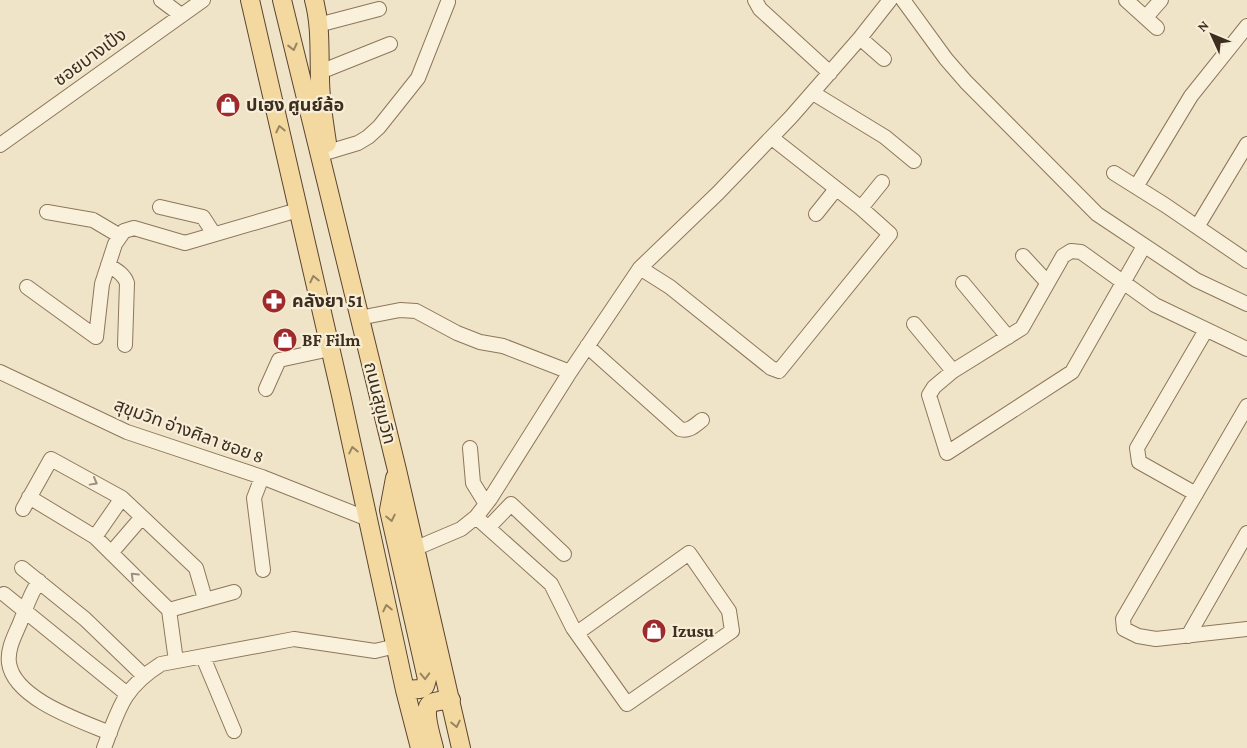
<svg xmlns="http://www.w3.org/2000/svg" width="1247" height="748" font-family="'Crimson Pro','Noto Sans Thai',serif">
<style>
.lines{fill:none;stroke-linecap:round;stroke-linejoin:round}
.minor-casing{stroke:#8d765c;stroke-width:16}
.major-casing{stroke:#5b4430;stroke-width:20}
.minor{stroke:#faf1dc;stroke-width:14}
.major{stroke:#f3d9a0;stroke-width:18}
.oneway{stroke:#988460}
.oneway2{stroke:#9c907e}
.labels{text-anchor:middle;stroke-width:4.5;stroke-linejoin:round;paint-order:stroke}
.street-label{font-size:18px;fill:#3d2e20;stroke:#f7eed8}
.poi-label{font-size:18px;font-weight:bold;fill:#3d2e20;stroke:#f7eed8;text-anchor:start}
</style>
<rect width="100%" height="100%" fill="#f0e4c8"/>
<g class="lines">
<defs>
<path id="minor" d="M161,0L181,15
M755,0L760,9L830,73
M903,0L946,59L966,82L1097,214L1196,280L1247,304
M1126,0L1157,28
M1146,17L1161,0
M318,25L379,9
M860,38L884,59
M320,72L390,44
M813,93L885,137L914,161
M0,145L203,0
M328,152L358,143L368,137L379,127L418,78L448,2
M1114,173L1165,205L1247,261
M1136,187L1191,96L1247,26
M160,207L203,217L214,234
M861,208L882,182
M47,212L93,220L120,236
M816,214L836,189
M1197,227L1247,144
M1144,246L1072,372L947,453L929,395L934,387L953,371L1022,328L1063,256L1071,251L1081,252L1155,305L1247,349
M1023,256L1047,282
M108,265C116,270 124,274 127,283L125,345
M640,268L670,287L771,368L779,371L890,234L861,208L772,138
M963,283L1008,337
M27,287L96,337L102,284L115,244L124,231L134,228L185,243L298,210
M359,318L400,310L416,311L457,333L480,342L503,346L570,372
M914,324L953,371
M587,346L680,429C689,432 695,425 702,420
M0,372L127,432L262,477L368,519
M266,389L279,360L330,349
M1247,406L1123,619L1124,629L1138,636L1156,639L1247,629
M470,448L473,483L486,504
M262,477L254,498L263,570
M1196,494L1139,462L1137,448L1206,330
M29,497L95,537L169,610
M23,509L51,459L122,498L196,568L205,599
M476,517L551,584L573,628L627,704L732,631L729,611L689,553L577,633
M488,528L511,504L564,554
M95,537L122,498
M414,549L461,529L476,517L490,499L570,372L640,268L718,193L791,117L860,38L890,0
M111,553L142,517
M22,568L85,619L143,675
M39,581C30,594 26,608 20,623C15,635 7,649 9,663C14,699 81,721 110,733
M4,594L127,694
M1188,636L1247,533
M203,657L234,731
M176,661L169,610L234,592
M104,748C119,708 123,688 161,664L294,639L375,651L396,646"/>
<path id="major" d="M250,0L341,395L405,690L420,748
M282,0L397,470L461,748
M314,0C321,26 319,51 320,78C320,100 324,122 327,143
M395,478L389,510L427,679L425,686L420,689L405,690
M434,748C432,739 422,709 430,704C436,700 444,701 451,700"/>
</defs>
<!-- minor casing -->
<use href="#minor" class="minor-casing"/>
<!-- major casing -->
<use href="#major" class="major-casing"/>
<!-- minor -->
<use href="#minor" class="minor"/>
<!-- major -->
<use href="#major" class="major"/>
</g>
<!-- one-way arrows -->
<defs><path id="oneway-chevron" d="M-2-3.5L2.5 0L-2 3.5" fill="none" stroke-width="1.6" stroke-linecap="round" stroke-linejoin="round" transform="scale(1.25)"/></defs>
<g class="oneway">
<use href="#oneway-chevron" transform="translate(293 47) rotate(76)"/>
<use href="#oneway-chevron" transform="translate(280 129) rotate(-103)"/>
<use href="#oneway-chevron" transform="translate(314 279) rotate(-103)"/>
<use href="#oneway-chevron" transform="translate(353 450) rotate(-102)"/>
<use href="#oneway-chevron" transform="translate(391 518) rotate(78)"/>
<use href="#oneway-chevron" transform="translate(387 608) rotate(-102)"/>
<use href="#oneway-chevron" transform="translate(425 676) rotate(88)"/>
<use href="#oneway-chevron" transform="translate(456 724) rotate(78)"/>
</g>
<g class="oneway2">
<use href="#oneway-chevron" transform="translate(94 482) rotate(29)"/>
<use href="#oneway-chevron" transform="translate(134 576) rotate(-136)"/>
</g>
<!-- icons -->
<defs>
<symbol id="shop-disc" viewBox="-11 -11 22 22"><circle r="9.5" fill="#9e2a2b" stroke="#f7eed8"/><path d="M-5-2.5h2.3a2.7 3.5 0 0 1 5.4 0H5L5.5 6h-11ZM-1.5-2.5h3a1.5 2.3 0 0 0-3 0Z" fill="#fff"/></symbol>
<symbol id="pharmacy-disc" viewBox="-11 -11 22 22"><circle r="9.5" fill="#9e2a2b" stroke="#f7eed8"/><path d="M-2-6h4v4h4v4h-4v4h-4v-4h-4v-4h4Z" fill="#fff"/></symbol>
</defs>
<g fill-rule="evenodd">
<use href="#shop-disc" x="214" y="91" width="28" height="28"/>
<use href="#pharmacy-disc" x="260" y="287" width="28" height="28"/>
<use href="#shop-disc" x="271" y="326" width="28" height="28"/>
<use href="#shop-disc" x="640" y="617" width="28" height="28"/>
</g>
<g class="labels">
<!-- street labels -->
<g class="street-label">
<text transform="translate(90 57) rotate(-36)" y="6">ซอยบางเป้ง</text>
<text transform="translate(380 403) rotate(76)" y="6">ถนนสุขุมวิท</text>
<text transform="translate(189 431) rotate(20)" y="6">สุขุมวิท อ่างศิลา ซอย 8</text>
</g>
<!-- poi labels -->
<g class="poi-label">
<text x="246" y="111">ปเฮง ศูนย์ล้อ</text>
<text x="292" y="307">คลังยา 51</text>
<text x="302" y="346">BF Film</text>
<text x="672" y="637">Izusu</text>
</g>
</g>
<!-- north arrow -->
<g transform="translate(1212 35) rotate(314)" stroke="#f7eed8" stroke-width="4" paint-order="stroke">
<path d="M0-4L9 19L0 12L-9 19Z" fill="#3d2e20"/>
<text y="-8" font-size="14" font-weight="bold" text-anchor="middle" fill="#3d2e20">N</text>
</g>
</svg>
